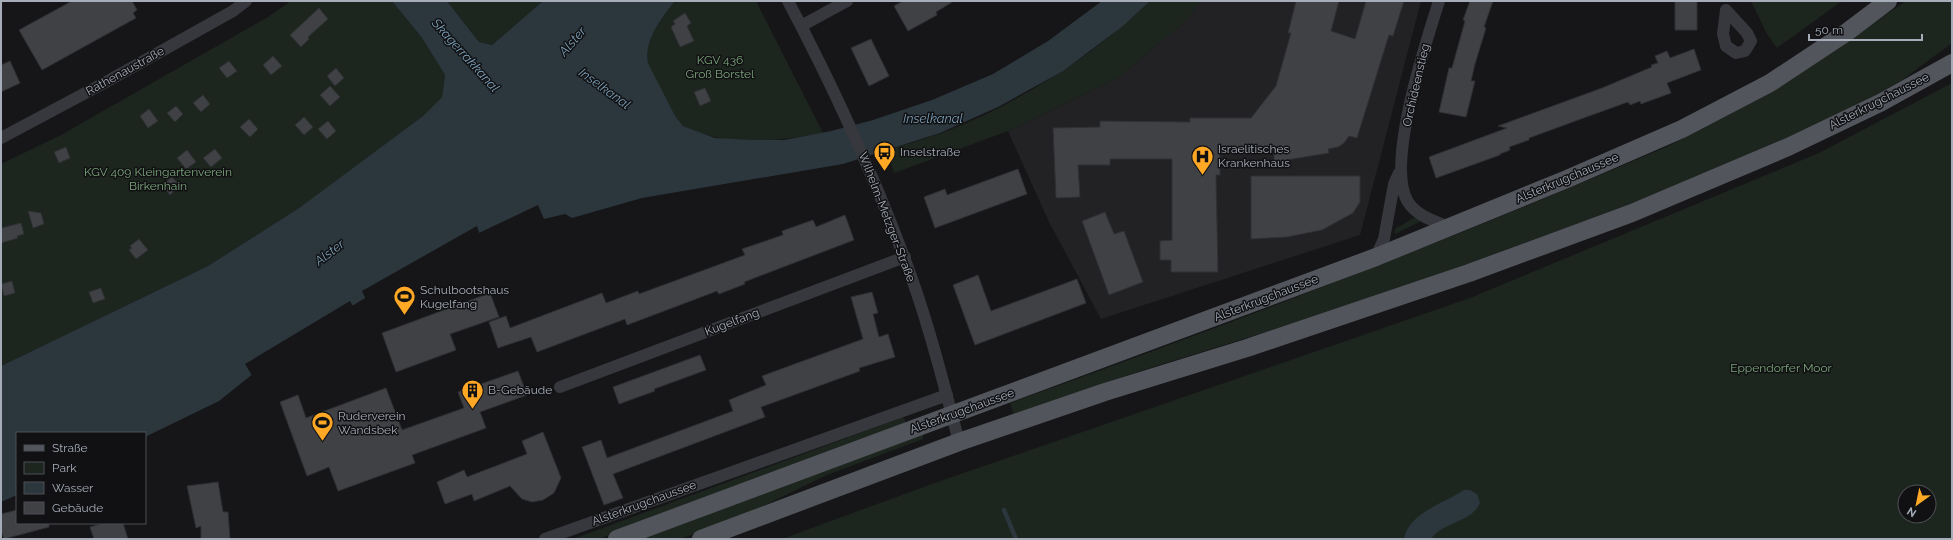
<svg xmlns="http://www.w3.org/2000/svg" width="1953" height="540" font-family="Raleway,sans-serif">
<style>
.built{fill:#222225}
.green{fill:#1d261e;fill-rule:evenodd}
.water{fill:#2b363d}
.pier{fill:#161618}
.lines{fill:none;stroke-linecap:round;stroke-linejoin:round}
.stream{stroke:#2b363d;stroke-width:4.5}
.building{fill:#404145;stroke:#2f3034}
.minor{stroke:#36383d;stroke-width:12}
.primary{stroke:#52555c;stroke-width:18}
.labels{text-anchor:middle;stroke-width:3;stroke-linejoin:round;paint-order:stroke}
.park-label{font-size:12px;fill:#7ca67c;stroke:#111113}
.street-label{font-size:12px;fill:#a6adb9;stroke:#111113}
.poi-label{font-size:12px;fill:#a6adb9;stroke:#111113;text-anchor:start}
.water-label{font-size:13px;font-style:italic;fill:#7b9fb7;stroke:#111113}
</style>
<rect width="100%" height="100%" fill="#161618"/>
<!-- built -->
<path class="built" d="M1202,1H1421L1360,235L1101,319L1049,222L1008,131L1118,78L1181,25Z"/>
<!-- green -->
<path class="green" d="M291,1H392L422,38L445,75L442,97L423,116L299,208L208,266L1,366V164L61,135L268,17Z
M447,1H543L492,45L479,42Z
M675,1H756L823,133C782,140 738,147 699,132C694,130 686,128 682,125C669,113 656,79 648,63C644,40 661,19 675,1Z
M1150,1H1202L1181,25L1118,78L1008,131L894,173L887,150C904,145 922,140 939,134C1015,106 1092,57 1150,1Z
M1751,1H1842L1777,48L1767,34Z
M1906,1H1952V43L1902,80L1865,101L1786,138L1641,200L1375,298L1140,371L1014,415L1010,403C1231,324 1451,240 1666,147L1704,128L1787,82Z
M1952,83V539H782L929,485L1470,298L1819,153ZM1905,492H1929V516H1905Z
M1415,217L1421,221L1395,234V229Z
M903,417L908,426L599,539H573Z
M923,434V439L827,475L740,517L680,539H641Z"/>
<!-- water -->
<path class="water" d="M392,1H447L479,42L492,45L543,1H675C661,19 644,40 648,63L675,116L683,126L715,138L751,140H784L831,131L873,120L932,100L993,74L1048,41L1102,1H1150L1123,26L1063,71L998,107L940,133L843,164L642,198L572,218L565,214L544,219L538,205L458,243L298,338L219,401L145,437V433H17V495L1,502V366L208,266L299,208L423,116L442,97L445,75L422,38Z
M1464,490H1470L1477,494L1480,503C1471,523 1444,521 1431,539H1404C1408,513 1445,503 1464,490Z"/>
<!-- pier -->
<path class="pier" d="M477,226L480,235L459,245L366,300L362,291Z
M350,301L354,308L299,340L253,377L245,364Z"/>
<g class="lines">
<!-- stream -->
<path class="stream" d="M1004,510L1016,539"/>
</g>
<!-- building -->
<path class="building" d="M72,1H132L137,10L133,13L136,18L42,70L19,30Z
M903,1H954L936,12L937,15L908,31L894,6Z
M1296,1H1339L1331,31L1355,39L1366,1H1404L1393,36L1389,35L1357,138L1349,136L1344,143L1338,147L1328,149L1329,153L1274,162V150H1220V175H1216L1218,272H1171V260H1160V241L1172,240V159H1110V165H1078L1080,197L1056,198L1053,128L1100,127V121L1190,122V118H1251L1276,86L1291,33H1288Z
M1470,1H1493L1484,27L1486,28L1475,64L1471,81H1475L1466,117L1439,112L1449,68H1452L1465,21L1463,20Z
M1675,1H1697V30H1675Z
M319,8L328,19L308,37L309,39L301,47L290,35Z
M685,13L691,23L687,26L694,41L680,47L671,27L675,24L673,21Z
M871,39L889,76L869,86L851,48Z
M1694,49L1701,70L1667,83L1671,93L1641,104L1640,101L1630,105L1628,102L1589,116L1529,138V140L1509,147L1510,150L1500,154V155L1436,178L1429,157L1507,128L1498,126L1602,88L1652,67L1651,65L1658,63L1655,56L1667,51L1670,58Z
M273,56L282,66L271,75L263,65Z
M10,61L20,83L1,92V65Z
M229,61L237,71L227,78L219,68Z
M336,68L344,78L335,86L327,76Z
M330,86L340,97L330,106L320,95Z
M705,88L711,101L700,106L694,92Z
M203,95L210,104L201,112L193,103Z
M176,106L183,114L175,122L167,113Z
M149,109L158,121L148,128L140,116Z
M304,117L313,127L304,135L295,125Z
M249,119L258,129L250,137L240,127Z
M328,121L336,131L327,139L318,129Z
M66,147L70,158L59,163L54,152Z
M215,149L222,158L211,167L203,158Z
M187,150L196,162L186,169L177,158Z
M1018,169L1027,194L935,228L924,197L945,189L947,195Z
M1251,176H1360V202L1353,213L1322,230L1287,237L1251,239Z
M172,177L180,186L170,195L162,185Z
M28,211L41,213L44,224L33,228Z
M1105,212L1114,234L1124,231L1143,282L1109,295L1082,221Z
M845,215L854,240L744,282L745,284L719,294L717,291L627,325L625,319L537,352L531,337L498,348L489,322L506,316L510,328L602,293L606,303L638,291L639,294L745,255L742,249L783,235L782,231L813,220L816,227Z
M21,223L24,234L17,236L18,238L1,243V228Z
M139,239L148,250L136,259L129,250L132,248L130,246Z
M978,275L991,311L1077,279L1086,303L975,345L953,285Z
M12,281L15,293L4,296L1,284Z
M101,288L105,299L93,303L89,292Z
M872,292L878,313L873,314L879,337L888,334L895,357L859,368L860,371L761,407L765,417L613,474L623,498L604,505L582,447L601,440L607,458L733,411L729,400L766,385L762,376L863,339L851,297Z
M490,293L499,317L450,334L456,350L396,372L382,333Z
M700,355L706,370L654,389L655,391L619,404L613,387Z
M518,371L527,395L480,412L486,428L412,455L415,463L338,491L329,467L307,476L280,402L298,395L306,418L386,388L402,430L464,408L458,392Z
M543,432L561,478L554,493L543,500L532,502L522,499L510,486L474,501L472,494L445,504L437,482L464,470L467,477L527,454L522,441Z
M218,482L223,512H228L230,539H201V526L196,528L187,486Z
M17,510V523H49V527L4,539L1,530V514Z
M104,523H123L128,539H94L90,527Z"/>
<g class="lines">
<!-- minor -->
<path class="minor" d="M788,1C832,84 871,169 904,257C927,317 943,381 959,442
M1439,1C1426,42 1385,166 1408,202C1417,216 1434,221 1449,227
M1726,10L1747,33L1751,41L1745,51L1736,53L1726,46L1723,34Z
M801,26L847,1
M1,138L106,82L233,11L246,1
M1376,257L1384,239L1394,184L1399,173
M560,387L905,257
M545,539L947,395"/>
<!-- primary -->
<path class="primary" d="M617,539L1376,257L1567,179L1682,129L1770,83L1847,32L1888,1
M701,539L959,442L1105,392L1247,348L1469,273L1632,213L1788,147L1880,103L1952,63"/>
</g>
<!-- icons -->
<defs>
<symbol id="bus-pin" viewBox="-11 -11 22 30"><path d="M0 17L-7.5 6A9.5 9.5 0 1 1 7.5 6Z" fill="#ffa826" stroke="#111113"/><path d="M-5-6H5V4H4V6H2V4H-2V6H-4V4H-5ZM-3.5-4V0h7V-4ZM-3.5 1.2v1.5H-2V1.2ZM2 1.2v1.5H3.5V1.2Z" fill="#111"/></symbol>
<symbol id="hospital-pin" viewBox="-11 -11 22 30"><path d="M0 17L-7.5 6A9.5 9.5 0 1 1 7.5 6Z" fill="#ffa826" stroke="#111113"/><path d="M-5-5h3v3.5h4V-5h3V5h-3V1.5h-4V5h-3Z" fill="#111"/></symbol>
<symbol id="stadium-pin" viewBox="-11 -11 22 30"><path d="M0 17L-7.5 6A9.5 9.5 0 1 1 7.5 6Z" fill="#ffa826" stroke="#111113"/><path d="M0-5a6.5 5 0 1 0 0 10a6.5 5 0 1 0 0-10ZM-3.5-1.8h7v3.6h-7Z" fill="#111"/></symbol>
<symbol id="building-pin" viewBox="-11 -11 22 30"><path d="M0 17L-7.5 6A9.5 9.5 0 1 1 7.5 6Z" fill="#ffa826" stroke="#111113"/><path d="M-4-6H4V6H1V3H-1V6H-4ZM-2.5-4.3h1.7v1.8h-1.7ZM.8-4.3h1.7v1.8H.8ZM-2.5-1h1.7V.8h-1.7ZM.8-1h1.7V.8H.8Z" fill="#111"/></symbol>
</defs>
<g fill-rule="evenodd">
<use href="#bus-pin" x="872" y="140" width="25" height="34"/>
<use href="#hospital-pin" x="1190" y="144" width="25" height="34"/>
<use href="#stadium-pin" x="392" y="284" width="25" height="34"/>
<use href="#building-pin" x="460" y="378" width="25" height="34"/>
<use href="#stadium-pin" x="310" y="410" width="25" height="34"/>
</g>
<g class="labels">
<!-- park labels -->
<g class="park-label">
<text x="720" y="64">KGV 436<tspan x="720" dy="14">Groß Borstel</tspan></text>
<text x="158" y="176">KGV 409 Kleingartenverein<tspan x="158" dy="14">Birkenhain</tspan></text>
<text x="1781" y="372">Eppendorfer Moor</text>
</g>
<!-- street labels -->
<g class="street-label">
<text transform="translate(125 71) rotate(-29)" y="4">Rathenaustraße</text>
<text transform="translate(1416 85) rotate(-77)" y="4">Orchideenstieg</text>
<text transform="translate(1879 101) rotate(-27)" y="4">Alsterkrugchaussee</text>
<text transform="translate(1567 178) rotate(-23)" y="4">Alsterkrugchaussee</text>
<text transform="translate(887 217) rotate(69)" y="4">Wilhelm-Metzger-Straße</text>
<text transform="translate(1266 298) rotate(-21)" y="4">Alsterkrugchaussee</text>
<text transform="translate(732 322) rotate(-21)" y="4">Kugelfang</text>
<text transform="translate(962 411) rotate(-20)" y="4">Alsterkrugchaussee</text>
<text transform="translate(644 503) rotate(-20)" y="4">Alsterkrugchaussee</text>
</g>
<!-- poi labels -->
<g class="poi-label">
<text x="1218" y="153">Israelitisches<tspan x="1218" dy="14">Krankenhaus</tspan></text>
<text x="900" y="156">Inselstraße</text>
<text x="420" y="294">Schulbootshaus<tspan x="420" dy="14">Kugelfang</tspan></text>
<text x="488" y="394">B-Gebäude</text>
<text x="338" y="420">Ruderverein<tspan x="338" dy="14">Wandsbek</tspan></text>
</g>
<!-- water labels -->
<g class="water-label">
<text transform="translate(572 41) rotate(-49)" y="5">Alster</text>
<text transform="translate(466 55) rotate(48)" y="5">Skagerrakkanal</text>
<text transform="translate(605 88) rotate(36)" y="5">Inselkanal</text>
<text x="933" y="123">Inselkanal</text>
<text transform="translate(329 252) rotate(-38)" y="5">Alster</text>
</g>
</g>
<!-- border -->
<rect width="1953" height="540" fill="none" stroke="#a6adb9" stroke-width="4"/>
<!-- legend -->
<rect x="16" y="432" width="130" height="92" fill="#111113" stroke="#4d4f55"/>
<rect x="24" y="445" width="20" height="6" fill="#52555c" stroke="#4d4f55"/>
<text x="52" y="452" font-size="12" fill="#a6adb9">Straße</text>
<rect x="24" y="462" width="20" height="12" fill="#1d261e" stroke="#4d4f55"/>
<text x="52" y="472" font-size="12" fill="#a6adb9">Park</text>
<rect x="24" y="482" width="20" height="12" fill="#2b363d" stroke="#4d4f55"/>
<text x="52" y="492" font-size="12" fill="#a6adb9">Wasser</text>
<rect x="24" y="502" width="20" height="12" fill="#404145" stroke="#4d4f55"/>
<text x="52" y="512" font-size="12" fill="#a6adb9">Gebäude</text>
<!-- north arrow -->
<g transform="translate(1917 504) rotate(213)"><circle r="19" fill="#111113" stroke="#4d4f55"/>
<path d="M0-3L7 15L0 10L-7 15Z" fill="#ffa826"/>
<text y="-6" font-size="11" font-weight="bold" text-anchor="middle" fill="#a6adb9">N</text>
</g>
<!-- scale -->
<path d="M1809 34v6h113v-6" fill="none" stroke="#a6adb9" stroke-width="2"/>
<text x="1815" y="34" font-size="12" fill="#a6adb9" stroke="#111113" stroke-width="3" paint-order="stroke">50 m</text>
</svg>
